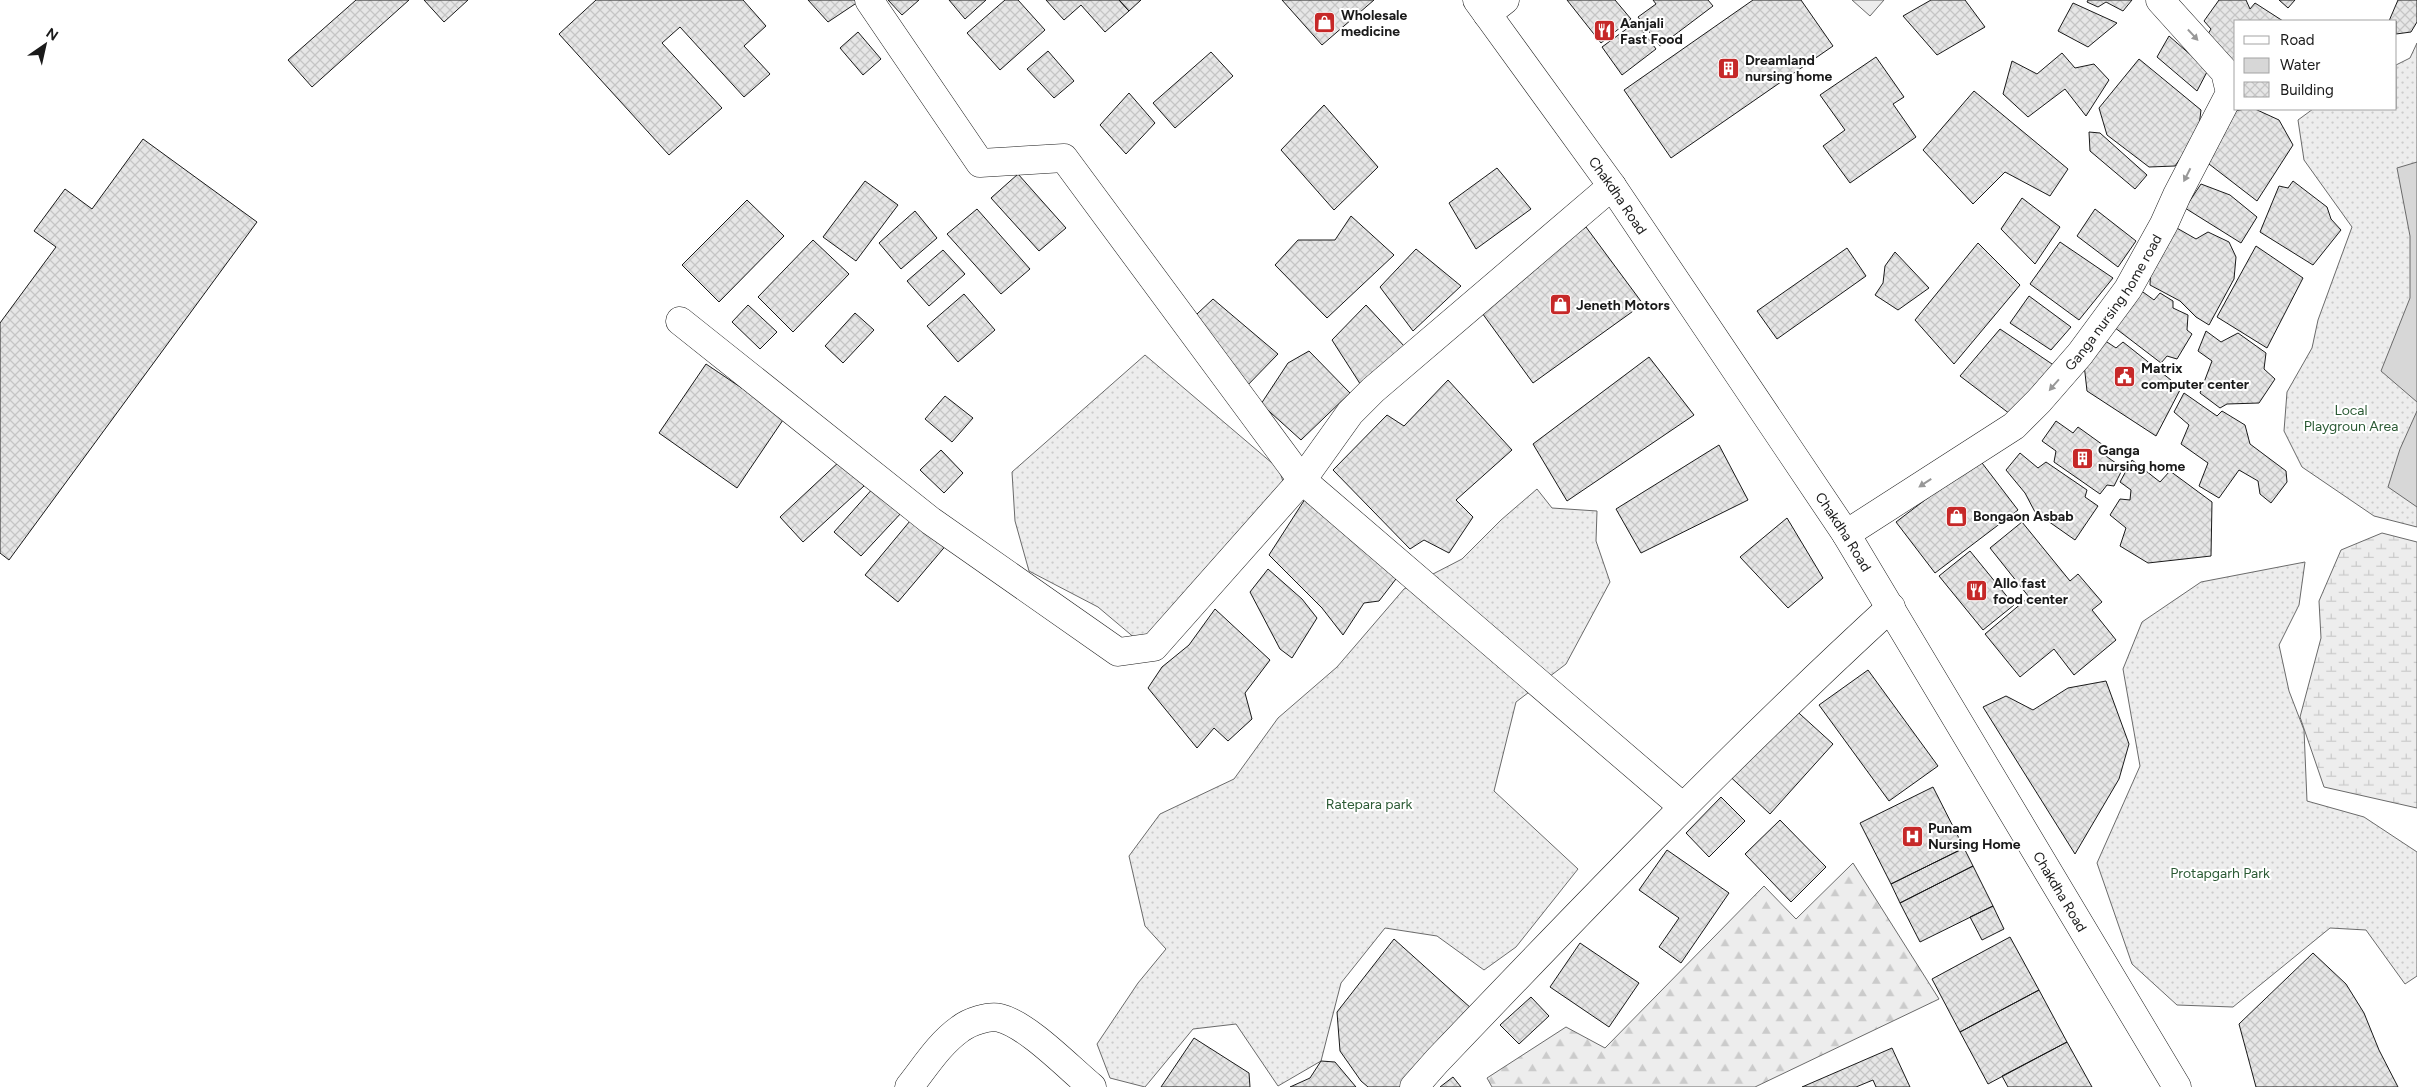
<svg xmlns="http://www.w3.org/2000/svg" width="2417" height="1087" font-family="Figtree,sans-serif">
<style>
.grass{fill:url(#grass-dots);stroke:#6a6a6a}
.forest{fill:url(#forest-firs);stroke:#6a6a6a}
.wetland{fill:url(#wetland-marsh);stroke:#6a6a6a}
.built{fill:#ededed;stroke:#6a6a6a}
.water{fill:#d7d7d7;stroke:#6a6a6a}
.building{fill:url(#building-cross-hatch);stroke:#1a1a1a}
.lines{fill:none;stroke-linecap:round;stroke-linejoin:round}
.minor-casing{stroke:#1a1a1a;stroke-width:29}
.primary-casing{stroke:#1a1a1a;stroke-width:29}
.minor{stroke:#fff;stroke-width:28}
.primary{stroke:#fff;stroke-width:28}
.oneway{fill:#989898}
.labels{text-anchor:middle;stroke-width:4;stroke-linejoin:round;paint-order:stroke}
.poi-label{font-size:14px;font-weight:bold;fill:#1a1a1a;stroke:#fff;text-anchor:start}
.street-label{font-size:14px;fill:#1a1a1a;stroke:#fff}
.park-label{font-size:14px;fill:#2b5a34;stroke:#fff}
</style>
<defs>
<pattern id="grass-dots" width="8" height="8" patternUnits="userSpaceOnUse" patternTransform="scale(1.25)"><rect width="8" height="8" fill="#ededed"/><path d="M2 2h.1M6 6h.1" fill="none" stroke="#cbcbcb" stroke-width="1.8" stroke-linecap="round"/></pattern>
<pattern id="forest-firs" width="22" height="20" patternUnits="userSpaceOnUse" patternTransform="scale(1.25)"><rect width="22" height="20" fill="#ededed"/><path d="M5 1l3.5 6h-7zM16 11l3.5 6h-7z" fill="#cbcbcb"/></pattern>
<pattern id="wetland-marsh" width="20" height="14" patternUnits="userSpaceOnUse" patternTransform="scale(1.25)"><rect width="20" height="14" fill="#ededed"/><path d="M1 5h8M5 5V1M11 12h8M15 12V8" fill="none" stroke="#cbcbcb"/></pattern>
<pattern id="building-cross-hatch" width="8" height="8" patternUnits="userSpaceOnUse" patternTransform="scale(1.25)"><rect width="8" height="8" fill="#e6e6e6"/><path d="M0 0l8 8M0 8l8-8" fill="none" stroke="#c5c5c5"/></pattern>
</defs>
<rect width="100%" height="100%" fill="#fff"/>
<!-- grass -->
<path class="grass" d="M2417,43V527L2374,516L2302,467L2284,431L2287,392L2312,348L2318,320L2352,227L2304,160L2298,120L2313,109H2396V65L2410,58Z
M1145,355L1279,469L1288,497L1149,650L1098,607L1029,571L1015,521L1012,472Z
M1537,489L1552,508L1597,511L1596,541L1610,582L1566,664L1516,702L1494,791L1578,869L1516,947L1484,970L1437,936L1385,928L1341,983L1321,1061L1278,1086L1236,1024L1193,1029L1145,1087L1110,1078L1097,1044L1138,983L1166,949L1145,926L1129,856L1160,814L1234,779L1278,718L1337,667L1404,589L1462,559L1501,520Z
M2305,562L2299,605L2279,645L2289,691L2304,730L2307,801L2364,817L2417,852V976L2405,984L2366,930L2330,928L2233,1007L2177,1005L2132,964L2097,863L2140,766L2123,669L2142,622L2201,582Z"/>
<!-- forest -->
<path class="forest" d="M1853,863L1939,999L1755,1087H1492L1487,1078L1566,1027L1605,1048L1764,886L1796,919Z"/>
<!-- wetland -->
<path class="wetland" d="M2382,533L2417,542V808L2324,787L2300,717L2321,638L2319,601L2341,550Z"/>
<!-- built -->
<path class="built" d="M1852,0H1884L1870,16Z"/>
<!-- water -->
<path class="water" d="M2417,162V402L2381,371L2410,298V236L2397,168Z
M2417,411V507L2388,487L2400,449Z"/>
<!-- building -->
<path class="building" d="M356,0H409L312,87L288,60Z
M424,0H468L444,22Z
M596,0H743L766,26L744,46L770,74L744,97L680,27L662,43L722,108L669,155L559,34Z
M808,0H861L828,22Z
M888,0H919L902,15Z
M949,0H986L965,19Z
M1005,0H1018L1045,30L1000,70L967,33Z
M1046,0H1119L1129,11L1105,32L1081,5L1064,20Z
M1119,0H1141L1129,11Z
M1282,0H1374L1322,45Z
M1567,0H1615L1631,19L1601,43Z
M1653,0H1708L1713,6L1660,46L1638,17L1656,4Z
M1753,0H1801L1833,46L1671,158L1624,90Z
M1931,0H1965L1985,27L1937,55L1903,16Z
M2088,0H2132L2123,11L2106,2L2098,7L2087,2Z
M2219,0H2246L2250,9L2255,3L2283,21H2236V68L2205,39L2211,29L2204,21Z
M2279,0H2295L2288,8Z
M2398,0H2417V22L2411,32L2396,34V21H2389Z
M2073,3L2117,23L2088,47L2058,31Z
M1636,22L1656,49L1622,75L1602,47Z
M858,32L881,59L863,75L840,48Z
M2169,36L2208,70L2197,91L2157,57Z
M1048,51L1074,81L1054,98L1027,69Z
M1211,52L1233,76L1175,128L1153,103Z
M2062,53L2075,68L2094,64L2109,80L2086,116L2065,89L2028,117L2003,94L2012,61L2037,74Z
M1876,57L1904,97L1893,104L1916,137L1850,183L1823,146L1845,130L1820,95Z
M2139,59L2201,110L2198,134L2175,166L2149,167L2107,135L2099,108Z
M1974,91L2068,169L2050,196L2005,172L1973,204L1923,150Z
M1129,93L1155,123L1126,154L1100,125Z
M1324,105L1378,167L1334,210L1281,150Z
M2245,109H2255L2279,120L2293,145L2257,201L2209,164L2208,147L2230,112Z
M2089,132L2100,133L2147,175L2135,189L2090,151Z
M143,139L257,222L9,560L0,553V323L56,247L34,231L65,189L92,209Z
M1497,168L1531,209L1476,249L1449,203Z
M1018,174L1066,228L1039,251L991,198Z
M865,181L898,205L856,261L823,237Z
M2293,181L2327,207L2331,219L2341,230L2313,265L2260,232L2279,186L2288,188Z
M2201,184L2230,195L2257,217L2241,243L2185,208Z
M2022,198L2060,227L2035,264L2001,229Z
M747,200L784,236L719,302L682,265Z
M977,209L1030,269L1001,294L947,234Z
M2095,209L2136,241L2118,267L2077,236Z
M915,211L937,238L901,269L879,243Z
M1351,216L1394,255L1327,318L1275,265L1298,240H1335Z
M1586,227L1643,304L1533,383L1477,306Z
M2175,227L2196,239L2208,232L2229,242L2236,257L2234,279L2209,325L2196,317L2180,301L2150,285L2151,263Z
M813,240L849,274L793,332L758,297Z
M2060,242L2113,278L2079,320L2030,284Z
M1978,243L2020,285L1954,364L1915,320Z
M2256,246L2303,278L2267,348L2217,317Z
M1847,248L1866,276L1777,339L1757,311Z
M1416,249L1461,286L1413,331L1380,287Z
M943,250L965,274L929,306L907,281Z
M1895,252L1929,288L1898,310L1875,295L1883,283L1885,266Z
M2136,287L2154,300L2160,293L2173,301V308L2188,315L2187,330L2192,334L2177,359L2167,356L2161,363L2110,324Z
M964,294L995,330L958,362L927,326Z
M2029,296L2071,327L2051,350L2010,323Z
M1213,299L1278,354L1242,391L1182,328Z
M748,305L777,332L760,349L732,322Z
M1366,305L1405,347L1366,393L1332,340Z
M855,313L874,330L843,363L825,346Z
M2000,329L2055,366L2010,414L1960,376Z
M2206,331L2221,342L2238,333L2266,353L2264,369L2275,379L2259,403L2227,404L2220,408L2200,393L2212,361L2198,351Z
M2101,338L2116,348L2123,342L2181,388L2156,436L2087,391L2084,364Z
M1309,351L1350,393L1301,440L1261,404L1288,363Z
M1649,357L1694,415L1567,501L1533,444Z
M706,364L785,417L737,488L659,433Z
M1448,380L1512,450L1456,500L1473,517L1449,553L1424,540L1410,549L1333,470L1387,415L1404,426Z
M2184,393L2217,416L2222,411L2245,425L2250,444L2286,471L2287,482L2271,503L2260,494L2258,481L2239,470L2219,498L2199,486L2208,463L2181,444L2189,425L2174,412Z
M945,396L973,418L952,442L925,419Z
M2056,421L2073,433L2078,427L2103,445V454L2123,468L2114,486L2107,485L2100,494L2054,462L2056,451L2042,441Z
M1719,445L1748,500L1641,553L1616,509Z
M941,450L963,473L944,493L920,470Z
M2020,453L2038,468L2046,462L2087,490L2085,497L2098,506L2075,540L2035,512L2025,493L2006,470Z
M1979,459L2018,510L1935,573L1896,522Z
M841,460L864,486L803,542L780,517Z
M2132,460L2160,482L2170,471L2212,502L2211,556L2148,563L2120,546L2126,528L2110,515L2120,499L2130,500L2131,490L2120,482Z
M875,486L903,511L861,556L834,532Z
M1307,496L1399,575L1379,601L1364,603L1343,635L1322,608L1269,555Z
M915,515L948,543L898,602L865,575Z
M1787,518L1823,578L1788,608L1740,557Z
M2022,522L2070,581L2078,574L2102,602L2092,610L2116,640L2074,675L2054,649L2020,677L1985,634L2029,597L1990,548Z
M1970,551L2014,605L1983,630L1939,576Z
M1268,569L1302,599L1317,618L1292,658L1280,649L1250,592Z
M1215,609L1270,660L1245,693L1252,719L1228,741L1214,728L1197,748L1148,688L1162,667L1189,645Z
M1868,670L1938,766L1889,801L1819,705Z
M2106,681L2129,744L2119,779L2075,854L1983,707L2006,696L2033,710L2068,688Z
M1790,705L1833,744L1770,814L1722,769Z
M1933,787L1964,848L1891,884L1860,823Z
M1721,797L1745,821L1709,857L1686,833Z
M1780,820L1826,867L1791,902L1745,854Z
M1964,848L1973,866L1900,903L1891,884Z
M1667,850L1729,893L1681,963L1659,947L1679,918L1639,890Z
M1973,866L1993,906L1920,942L1900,903Z
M1993,906L2004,929L1982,940L1970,917Z
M2010,937L2039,990L1960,1032L1932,979Z
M1394,939L1472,1009L1400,1087H1368L1361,1081L1340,1051L1337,1012Z
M1580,943L1639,983L1609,1027L1550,987Z
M2313,953L2346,984L2364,1013L2379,1050L2398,1087H2256L2239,1024Z
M2039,990L2067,1042L1988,1084L1960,1032Z
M1531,997L1549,1016L1519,1044L1500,1025Z
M1194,1038L1249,1073L1250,1087H1161Z
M2067,1042L2092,1087H2008L2002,1076Z
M1892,1048L1910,1087H1876L1873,1080L1856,1087H1802Z
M1321,1061L1335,1062L1356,1087H1290L1310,1078Z
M1453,1077L1461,1087H1440Z"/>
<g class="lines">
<defs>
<g id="minor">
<path d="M869,0L980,163L1064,158L1302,480L1683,807"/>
<path d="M1487,14L1505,0"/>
<path d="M680,321L931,521L1118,652L1154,647L1302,480L1350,413L1373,390L1612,186"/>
<path id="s1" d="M1846,534L2014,426L2039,401L2080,354L2128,289L2164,224L2177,195L2230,93L2225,72L2160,0"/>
<path d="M909,1087C925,1067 939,1044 960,1029C969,1022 989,1015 1000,1018C1028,1025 1069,1068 1092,1087"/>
</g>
<g id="primary">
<path id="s2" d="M1477,0L1612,186L1846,534L2177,1087"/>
<path d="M1414,1087L1437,1061C1585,906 1733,752 1891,607"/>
</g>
</defs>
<!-- minor casing -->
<use href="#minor" class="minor-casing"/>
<!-- primary casing -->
<use href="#primary" class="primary-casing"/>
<!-- minor -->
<use href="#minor" class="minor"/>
<!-- primary -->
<use href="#primary" class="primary"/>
</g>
<!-- one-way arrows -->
<defs><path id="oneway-solid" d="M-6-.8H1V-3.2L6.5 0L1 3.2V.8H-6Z" transform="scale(1.25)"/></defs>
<g class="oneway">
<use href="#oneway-solid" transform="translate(2193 35) rotate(47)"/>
<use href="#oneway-solid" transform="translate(2187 175) rotate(117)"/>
<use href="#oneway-solid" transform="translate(2054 385) rotate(131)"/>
<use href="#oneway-solid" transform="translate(1925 483) rotate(147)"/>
</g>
<!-- icons -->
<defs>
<symbol id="shop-square" viewBox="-11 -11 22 22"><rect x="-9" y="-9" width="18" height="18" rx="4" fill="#c62828" stroke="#fff"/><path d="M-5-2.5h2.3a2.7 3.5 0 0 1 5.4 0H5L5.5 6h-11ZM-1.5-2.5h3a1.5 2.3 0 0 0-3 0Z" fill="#fff"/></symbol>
<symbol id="restaurant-square" viewBox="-11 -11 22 22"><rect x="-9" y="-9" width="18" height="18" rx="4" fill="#c62828" stroke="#fff"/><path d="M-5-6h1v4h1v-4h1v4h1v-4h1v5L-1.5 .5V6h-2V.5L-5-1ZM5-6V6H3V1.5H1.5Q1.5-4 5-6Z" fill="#fff"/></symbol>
<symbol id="building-square" viewBox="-11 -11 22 22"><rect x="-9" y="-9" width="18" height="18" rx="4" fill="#c62828" stroke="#fff"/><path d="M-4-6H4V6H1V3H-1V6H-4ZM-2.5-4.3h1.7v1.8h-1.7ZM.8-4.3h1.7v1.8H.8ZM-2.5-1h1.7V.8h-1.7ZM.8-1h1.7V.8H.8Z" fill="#fff"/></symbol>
<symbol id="civic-square" viewBox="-11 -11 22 22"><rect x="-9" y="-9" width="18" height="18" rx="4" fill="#c62828" stroke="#fff"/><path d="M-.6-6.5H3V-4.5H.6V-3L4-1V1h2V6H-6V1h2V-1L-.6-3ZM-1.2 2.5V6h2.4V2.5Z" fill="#fff"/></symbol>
<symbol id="hospital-square" viewBox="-11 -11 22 22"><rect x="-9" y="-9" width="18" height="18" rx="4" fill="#c62828" stroke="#fff"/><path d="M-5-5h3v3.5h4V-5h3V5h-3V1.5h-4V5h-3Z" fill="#fff"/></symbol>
</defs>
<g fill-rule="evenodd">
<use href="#shop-square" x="1312" y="10" width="25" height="25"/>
<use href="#restaurant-square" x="1592" y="18" width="25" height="25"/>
<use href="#building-square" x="1716" y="56" width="25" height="25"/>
<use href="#shop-square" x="1548" y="292" width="25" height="25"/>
<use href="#civic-square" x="2112" y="364" width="25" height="25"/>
<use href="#building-square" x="2070" y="446" width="25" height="25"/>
<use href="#shop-square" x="1944" y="504" width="25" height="25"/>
<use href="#restaurant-square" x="1964" y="578" width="25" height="25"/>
<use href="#hospital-square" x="1900" y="824" width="25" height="25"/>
</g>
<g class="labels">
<!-- poi labels -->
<g class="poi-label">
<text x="1341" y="20">Wholesale<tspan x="1341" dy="16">medicine</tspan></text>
<text x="1620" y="28">Aanjali<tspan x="1620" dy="16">Fast Food</tspan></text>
<text x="1745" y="65">Dreamland<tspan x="1745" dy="16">nursing home</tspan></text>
<text x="1576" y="310">Jeneth Motors</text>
<text x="2141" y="373">Matrix<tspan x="2141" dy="16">computer center</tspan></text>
<text x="2098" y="455">Ganga<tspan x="2098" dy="16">nursing home</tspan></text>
<text x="1973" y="521">Bongaon Asbab</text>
<text x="1993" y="588">Allo fast<tspan x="1993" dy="16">food center</tspan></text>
<text x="1928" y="833">Punam<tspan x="1928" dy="16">Nursing Home</tspan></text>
</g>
<!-- street labels -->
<g class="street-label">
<text dy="5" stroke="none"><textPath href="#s2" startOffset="241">Chakdha Road</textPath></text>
<text dy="5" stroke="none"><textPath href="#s1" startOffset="359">Ganga nursing home road</textPath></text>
<text dy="5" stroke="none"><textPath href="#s2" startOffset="646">Chakdha Road</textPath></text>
<text dy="5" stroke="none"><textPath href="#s2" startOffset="1066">Chakdha Road</textPath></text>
</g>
<!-- park labels -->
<g class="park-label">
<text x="2351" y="415">Local<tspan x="2351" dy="16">Playgroun Area</tspan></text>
<text x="1369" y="809">Ratepara park</text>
<text x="2220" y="878">Protapgarh Park</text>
</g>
</g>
<!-- legend -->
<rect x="2234" y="20" width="162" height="90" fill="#ffffff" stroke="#a3a3a3"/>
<rect x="2244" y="36" width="25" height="8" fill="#ffffff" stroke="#a3a3a3"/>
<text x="2280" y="45" font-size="15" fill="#1a1a1a">Road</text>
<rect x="2244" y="58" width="25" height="15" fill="#d7d7d7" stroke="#a3a3a3"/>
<text x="2280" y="70" font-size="15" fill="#1a1a1a">Water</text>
<rect x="2244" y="82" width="25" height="15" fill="url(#building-cross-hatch)" stroke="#a3a3a3"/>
<text x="2280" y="95" font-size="15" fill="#1a1a1a">Building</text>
<!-- north arrow -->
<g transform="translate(45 45) rotate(34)" stroke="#ffffff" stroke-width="4" paint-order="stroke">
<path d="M0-4L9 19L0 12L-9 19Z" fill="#1a1a1a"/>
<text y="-8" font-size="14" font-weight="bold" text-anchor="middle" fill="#1a1a1a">N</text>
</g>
</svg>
